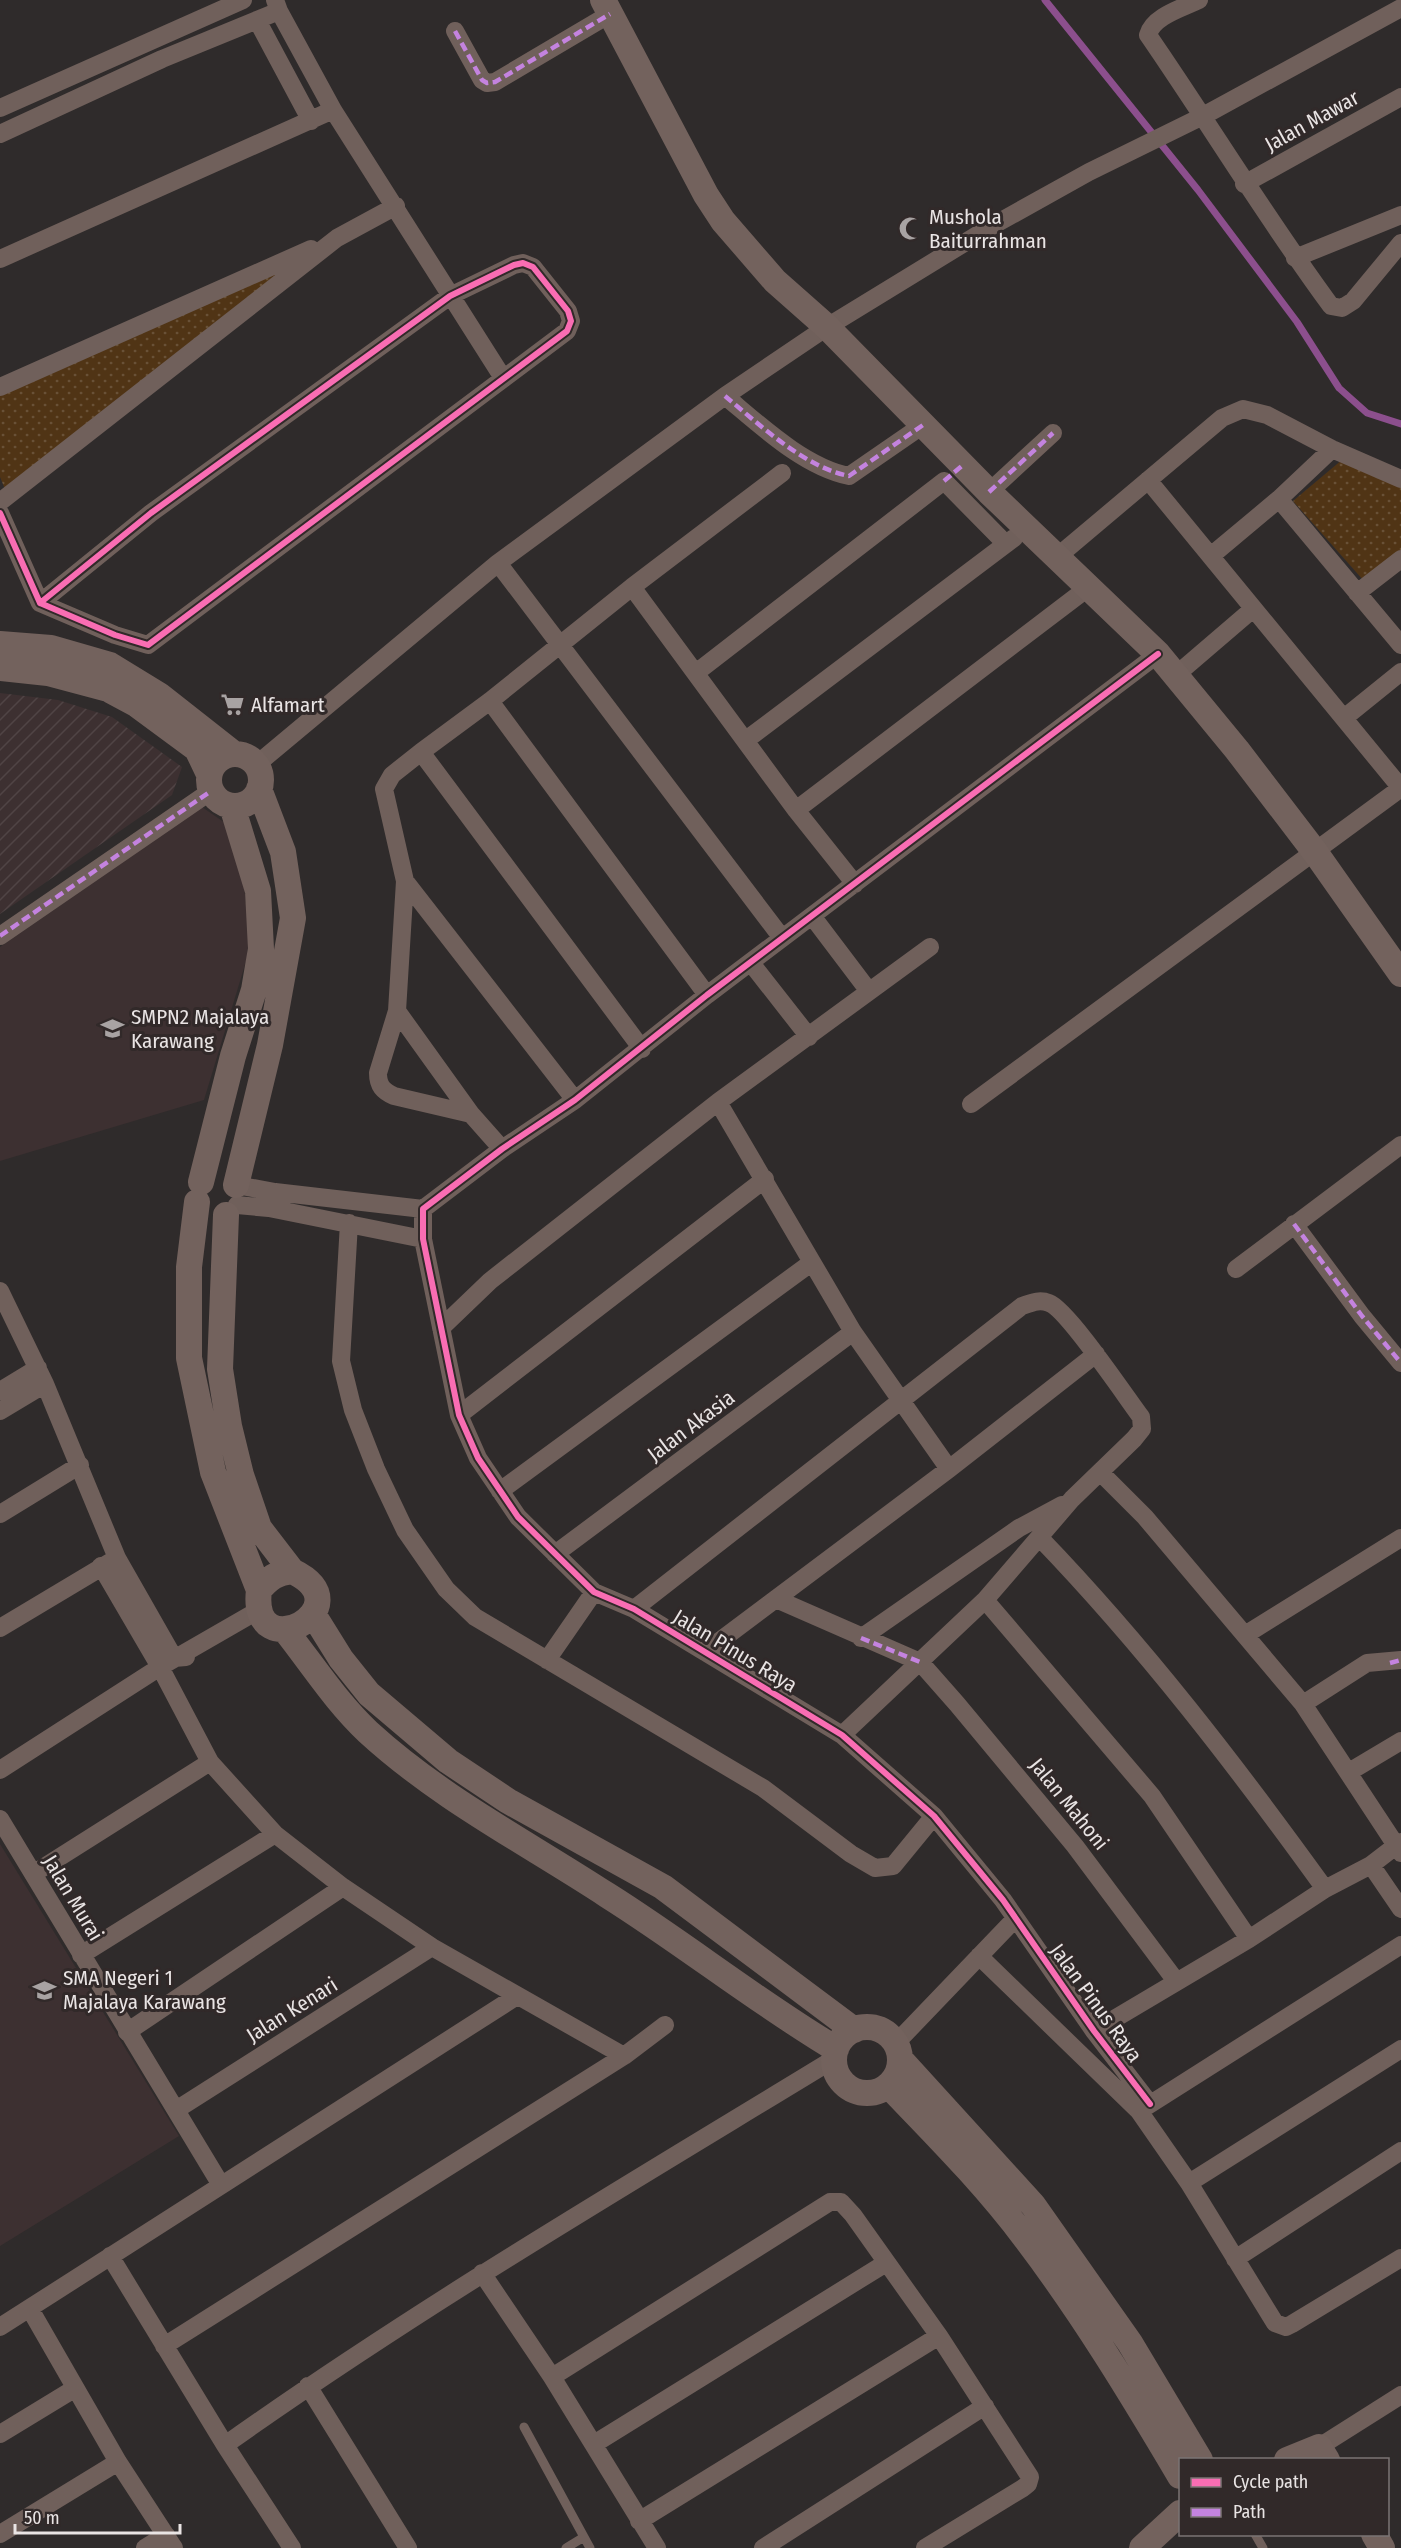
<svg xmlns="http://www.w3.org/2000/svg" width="1401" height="2548" font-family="'Fira Sans Condensed',sans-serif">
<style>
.built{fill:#3d3031}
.industrial{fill:url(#industrial-furrows)}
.park{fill:url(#park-dots)}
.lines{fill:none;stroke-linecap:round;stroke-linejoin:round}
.stream{stroke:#8c4f8d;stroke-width:7}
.lane{stroke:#70605b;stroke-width:9}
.street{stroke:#70605b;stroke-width:18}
.secondary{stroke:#73625d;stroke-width:26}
.quiet{stroke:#c483df;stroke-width:4.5;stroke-dasharray:9 4.5;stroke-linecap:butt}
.cycleway-casing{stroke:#312929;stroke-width:10}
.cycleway{stroke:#f96db3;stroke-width:6}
.labels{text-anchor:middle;stroke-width:6;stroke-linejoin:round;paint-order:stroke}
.street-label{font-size:21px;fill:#e9e4e4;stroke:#312929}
.poi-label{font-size:21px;fill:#e9e4e4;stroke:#312929;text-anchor:start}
</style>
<defs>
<pattern id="industrial-furrows" width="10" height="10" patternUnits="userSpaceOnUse" patternTransform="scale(1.5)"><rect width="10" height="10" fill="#3d3031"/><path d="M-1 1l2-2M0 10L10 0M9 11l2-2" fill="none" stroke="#504445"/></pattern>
<pattern id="park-dots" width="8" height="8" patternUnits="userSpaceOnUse" patternTransform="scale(1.5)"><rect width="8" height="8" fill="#503415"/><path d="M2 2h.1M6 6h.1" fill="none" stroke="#695137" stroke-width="1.8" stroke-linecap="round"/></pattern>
</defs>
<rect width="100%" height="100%" fill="#2f2b2b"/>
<!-- built -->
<path class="built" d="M202,807L228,825L241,858L249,930L247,958L204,1100L0,1161V947Z
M0,1844L179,2136L0,2246Z"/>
<!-- industrial -->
<path class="industrial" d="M0,693L58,700L112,717L182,767L172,795L0,914Z"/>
<!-- park -->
<path class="park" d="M302,259L5,489L0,477V395Z
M1343,459L1401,483V551L1364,581L1293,501Z"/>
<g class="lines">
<!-- stream -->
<path class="stream" d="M1045,0L1198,190L1297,322L1339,388L1367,413L1401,424"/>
<!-- lane -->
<path class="lane" d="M524,2427L590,2548
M1255,2534L1263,2548
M566,2548L584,2537"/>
<!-- street -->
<path class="street" d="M275,0L279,11L333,110L503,378
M1199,0C1183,8 1153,16 1148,35C1210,125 1266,218 1331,306L1342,308L1353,301L1401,243
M257,20L311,121
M455,31L482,80L487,83L495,82L610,14
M0,108L243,0
M0,134L162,59L279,11
M1244,184L1401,97
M1295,258L1401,215
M0,259L333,110
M0,387L311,249
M725,396C760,425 804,467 849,476L923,425
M1148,480L1401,788
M989,492L1053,433
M1279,499L1401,645
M0,502L337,238L396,206
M0,513L40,603L115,635L148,645L567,331L571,321L568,311L533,267L523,263L514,265L450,296L151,513L40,603
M1212,555L1279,499L1332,449
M1057,557L1222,418L1243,409L1267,415L1332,449L1401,479
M498,563L782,938
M632,587L796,810L855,884
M1357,593L1401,559
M697,672L944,481L1006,544
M1176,675L1253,609
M490,701L707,995
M1344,718L1401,672
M746,740L1014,538
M421,752L642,1049
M256,765L498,563L725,396L827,327L992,226L1089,172L1203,116L1401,8
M796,810L1089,587
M405,881L575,1100
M812,916L868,990
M0,936L211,791
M751,963L809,1037
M397,1011L471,1114L502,1149
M718,1102L853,1332L949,1469
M971,1104L1401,788
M471,1114L394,1096C383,1091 378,1086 378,1073L397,1011L405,881L384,789L392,775L421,752L490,701L632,587L782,473
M236,1185L275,1192L423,1209
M237,1205L269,1208L423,1239
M349,1223L341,1361L353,1410L376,1469L405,1530L446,1589L475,1617L763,1788L851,1854L875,1868L893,1866L934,1816
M1294,1224L1362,1316L1401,1363
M1236,1269L1401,1145
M0,1291L45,1384L117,1558L0,1628
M441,1328L490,1281L718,1102L930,947
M0,1391L38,1368
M0,1411L45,1384
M459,1415L765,1179
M1100,1472L1145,1517L1303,1704L1401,1853
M500,1491L811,1263
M0,1514L80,1465
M1040,1538C1145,1647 1237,1767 1325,1889
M555,1554L853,1332
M117,1558L174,1658L186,1657
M101,1566L160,1667L210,1762L275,1834L343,1887L432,1947L624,2056
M776,1599L920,1662L957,1704L1075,1846L1176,1981
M985,1600L1152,1796L1249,1939
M634,1609L1022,1306C1031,1303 1039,1299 1049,1303C1067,1309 1126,1397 1141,1417L1142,1429L1134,1439L1072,1499L985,1600L842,1735
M1245,1635L1401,1538
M861,1638L1019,1528L1062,1505
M705,1652L949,1469L1096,1354
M547,1660L594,1592
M1303,1704L1367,1663L1401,1660
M0,1770L160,1667L259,1610
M1349,1772L1401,1741
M0,1819L221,2185
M1371,1865L1401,1909
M33,1874L210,1762
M81,1955L275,1834
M979,1956L1139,2111L1189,2183L1275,2323L1286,2327L1292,2324L1401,2258
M1094,2031L1249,1939L1325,1889L1371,1865L1401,1842
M127,2032L343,1887
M896,2043L1015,1919
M1150,2104L1094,2031L1003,1900L934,1816L842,1735L634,1609L594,1592L518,1517L478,1458L459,1415L423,1239V1209L502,1149L575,1100L707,995L1158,654
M176,2110L432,1947
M1141,2110L1401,1945
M1189,2183L1401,2049
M110,2256L225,2445
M1235,2259L1401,2151
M482,2273L552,2377L657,2548
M30,2309L118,2462L174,2548
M0,2327L517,1996
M164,2346L624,2056L665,2025
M552,2377L830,2202H841L853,2215L939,2336L1030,2477L1028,2484L1023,2488L925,2548
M308,2386L408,2548
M0,2434L74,2389
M594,2444L886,2263
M1319,2447L1401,2395
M639,2521L939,2336
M0,2534L118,2462
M145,2548L166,2535
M292,2548L225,2445C421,2306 629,2184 834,2059
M763,2548L985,2406"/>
<!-- secondary -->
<path class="secondary" d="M603,0L706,195L723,221L775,281L827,327L989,492L1158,654L1237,750L1315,852L1401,974
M0,644L51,648L110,665L159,695L234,754
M0,668L48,673L108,689L136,704L197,749L209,774
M209 780a26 26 0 1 1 52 0a26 26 0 1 1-52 0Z
M201,1182L233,1056L254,990L261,949L258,891L232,806
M236,1185L270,1045L293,918L283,852L259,789
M197,1202L189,1267V1358L213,1472L259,1590C249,1671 368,1607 292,1571C276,1573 269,1578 259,1590
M226,1215L220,1369L229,1426L241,1475L259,1528L292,1571
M313,1614L341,1659L369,1694L448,1761L508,1801L663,1887L854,2030
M285,1630C312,1664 336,1702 368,1732C440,1798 526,1842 607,1895C685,1944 757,2002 836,2049
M834 2060a33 33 0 1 1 66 0a33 33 0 1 1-66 0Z
M900,2059L1033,2205L1130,2343L1200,2460
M889,2086C936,2135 985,2184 1026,2239C1083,2314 1132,2395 1180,2476
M1287,2460L1319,2447L1327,2460
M1374,2534L1382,2548
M1142,2548L1180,2513"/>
<!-- quiet -->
<path class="quiet" d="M455,31L482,80L487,83L495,82L610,14
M725,396C760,425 804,467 849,476L923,425
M944,481L963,465
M989,492L1053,433
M0,936L211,791
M1294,1224L1362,1316L1401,1363
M861,1638L920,1662
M1390,1663L1401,1660"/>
<defs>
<path id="cycleway" d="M0,513L40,603L115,635L148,645L567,331L571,321L568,311L533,267L523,263L514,265L450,296L151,513L40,603
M1150,2104L1094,2031L1003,1900L934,1816L842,1735L634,1609L594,1592L518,1517L478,1458L459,1415L423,1239V1209L502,1149L575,1100L707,995L1158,654"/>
</defs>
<!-- cycleway casing -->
<use href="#cycleway" class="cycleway-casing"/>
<!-- cycleway -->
<use href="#cycleway" class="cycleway"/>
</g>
<!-- icons -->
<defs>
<symbol id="mosque-bare" viewBox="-9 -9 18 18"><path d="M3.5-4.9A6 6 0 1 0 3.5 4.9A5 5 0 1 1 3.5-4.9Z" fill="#a8a3a3" stroke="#312929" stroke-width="2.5" paint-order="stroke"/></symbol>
<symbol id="supermarket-bare" viewBox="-9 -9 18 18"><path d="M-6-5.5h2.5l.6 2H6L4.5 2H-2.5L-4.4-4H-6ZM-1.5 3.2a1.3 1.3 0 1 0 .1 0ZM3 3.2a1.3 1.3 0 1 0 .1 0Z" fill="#a8a3a3" stroke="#312929" stroke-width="2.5" paint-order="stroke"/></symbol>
<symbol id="school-bare" viewBox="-9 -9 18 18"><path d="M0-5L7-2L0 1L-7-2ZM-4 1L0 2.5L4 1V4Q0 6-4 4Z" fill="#a8a3a3" stroke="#312929" stroke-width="2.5" paint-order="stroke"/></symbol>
</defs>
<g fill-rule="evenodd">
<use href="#mosque-bare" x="894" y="212" width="33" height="33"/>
<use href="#supermarket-bare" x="216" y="688" width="33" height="33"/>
<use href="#school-bare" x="96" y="1012" width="33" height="33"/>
<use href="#school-bare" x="28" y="1974" width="33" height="33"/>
</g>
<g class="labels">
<!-- street labels -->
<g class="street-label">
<text transform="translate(1312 121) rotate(-29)" y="7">Jalan Mawar</text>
<text transform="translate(691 1426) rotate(-37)" y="7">Jalan Akasia</text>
<text transform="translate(735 1651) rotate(31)" y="7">Jalan Pinus Raya</text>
<text transform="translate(1069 1804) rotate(51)" y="7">Jalan Mahoni</text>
<text transform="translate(73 1898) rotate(59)" y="7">Jalan Murai</text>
<text transform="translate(1096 2003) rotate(54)" y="7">Jalan Pinus Raya</text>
<text transform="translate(292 2010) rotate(-32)" y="7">Jalan Kenari</text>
</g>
<!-- poi labels -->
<g class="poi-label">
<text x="929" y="224">Mushola<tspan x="929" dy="24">Baiturrahman</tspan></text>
<text x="251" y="712">Alfamart</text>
<text x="131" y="1024">SMPN2 Majalaya<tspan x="131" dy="24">Karawang</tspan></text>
<text x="63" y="1985">SMA Negeri 1<tspan x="63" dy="24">Majalaya Karawang</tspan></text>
</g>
</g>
<!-- legend -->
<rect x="1179" y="2458" width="210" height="78" fill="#312929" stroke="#7b7474" stroke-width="1.5"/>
<rect x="1191" y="2478" width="30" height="9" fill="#f96db3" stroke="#7b7474" stroke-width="1.5"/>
<text x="1233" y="2488" font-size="18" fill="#e9e4e4">Cycle path</text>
<rect x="1191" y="2508" width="30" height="9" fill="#c483df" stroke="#7b7474" stroke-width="1.5"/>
<text x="1233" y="2518" font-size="18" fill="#e9e4e4">Path</text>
<!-- scale -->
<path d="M15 2524v9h165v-9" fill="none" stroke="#e9e4e4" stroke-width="3"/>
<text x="24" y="2524" font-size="18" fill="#e9e4e4" stroke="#312929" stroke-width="4.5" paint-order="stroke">50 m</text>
</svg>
